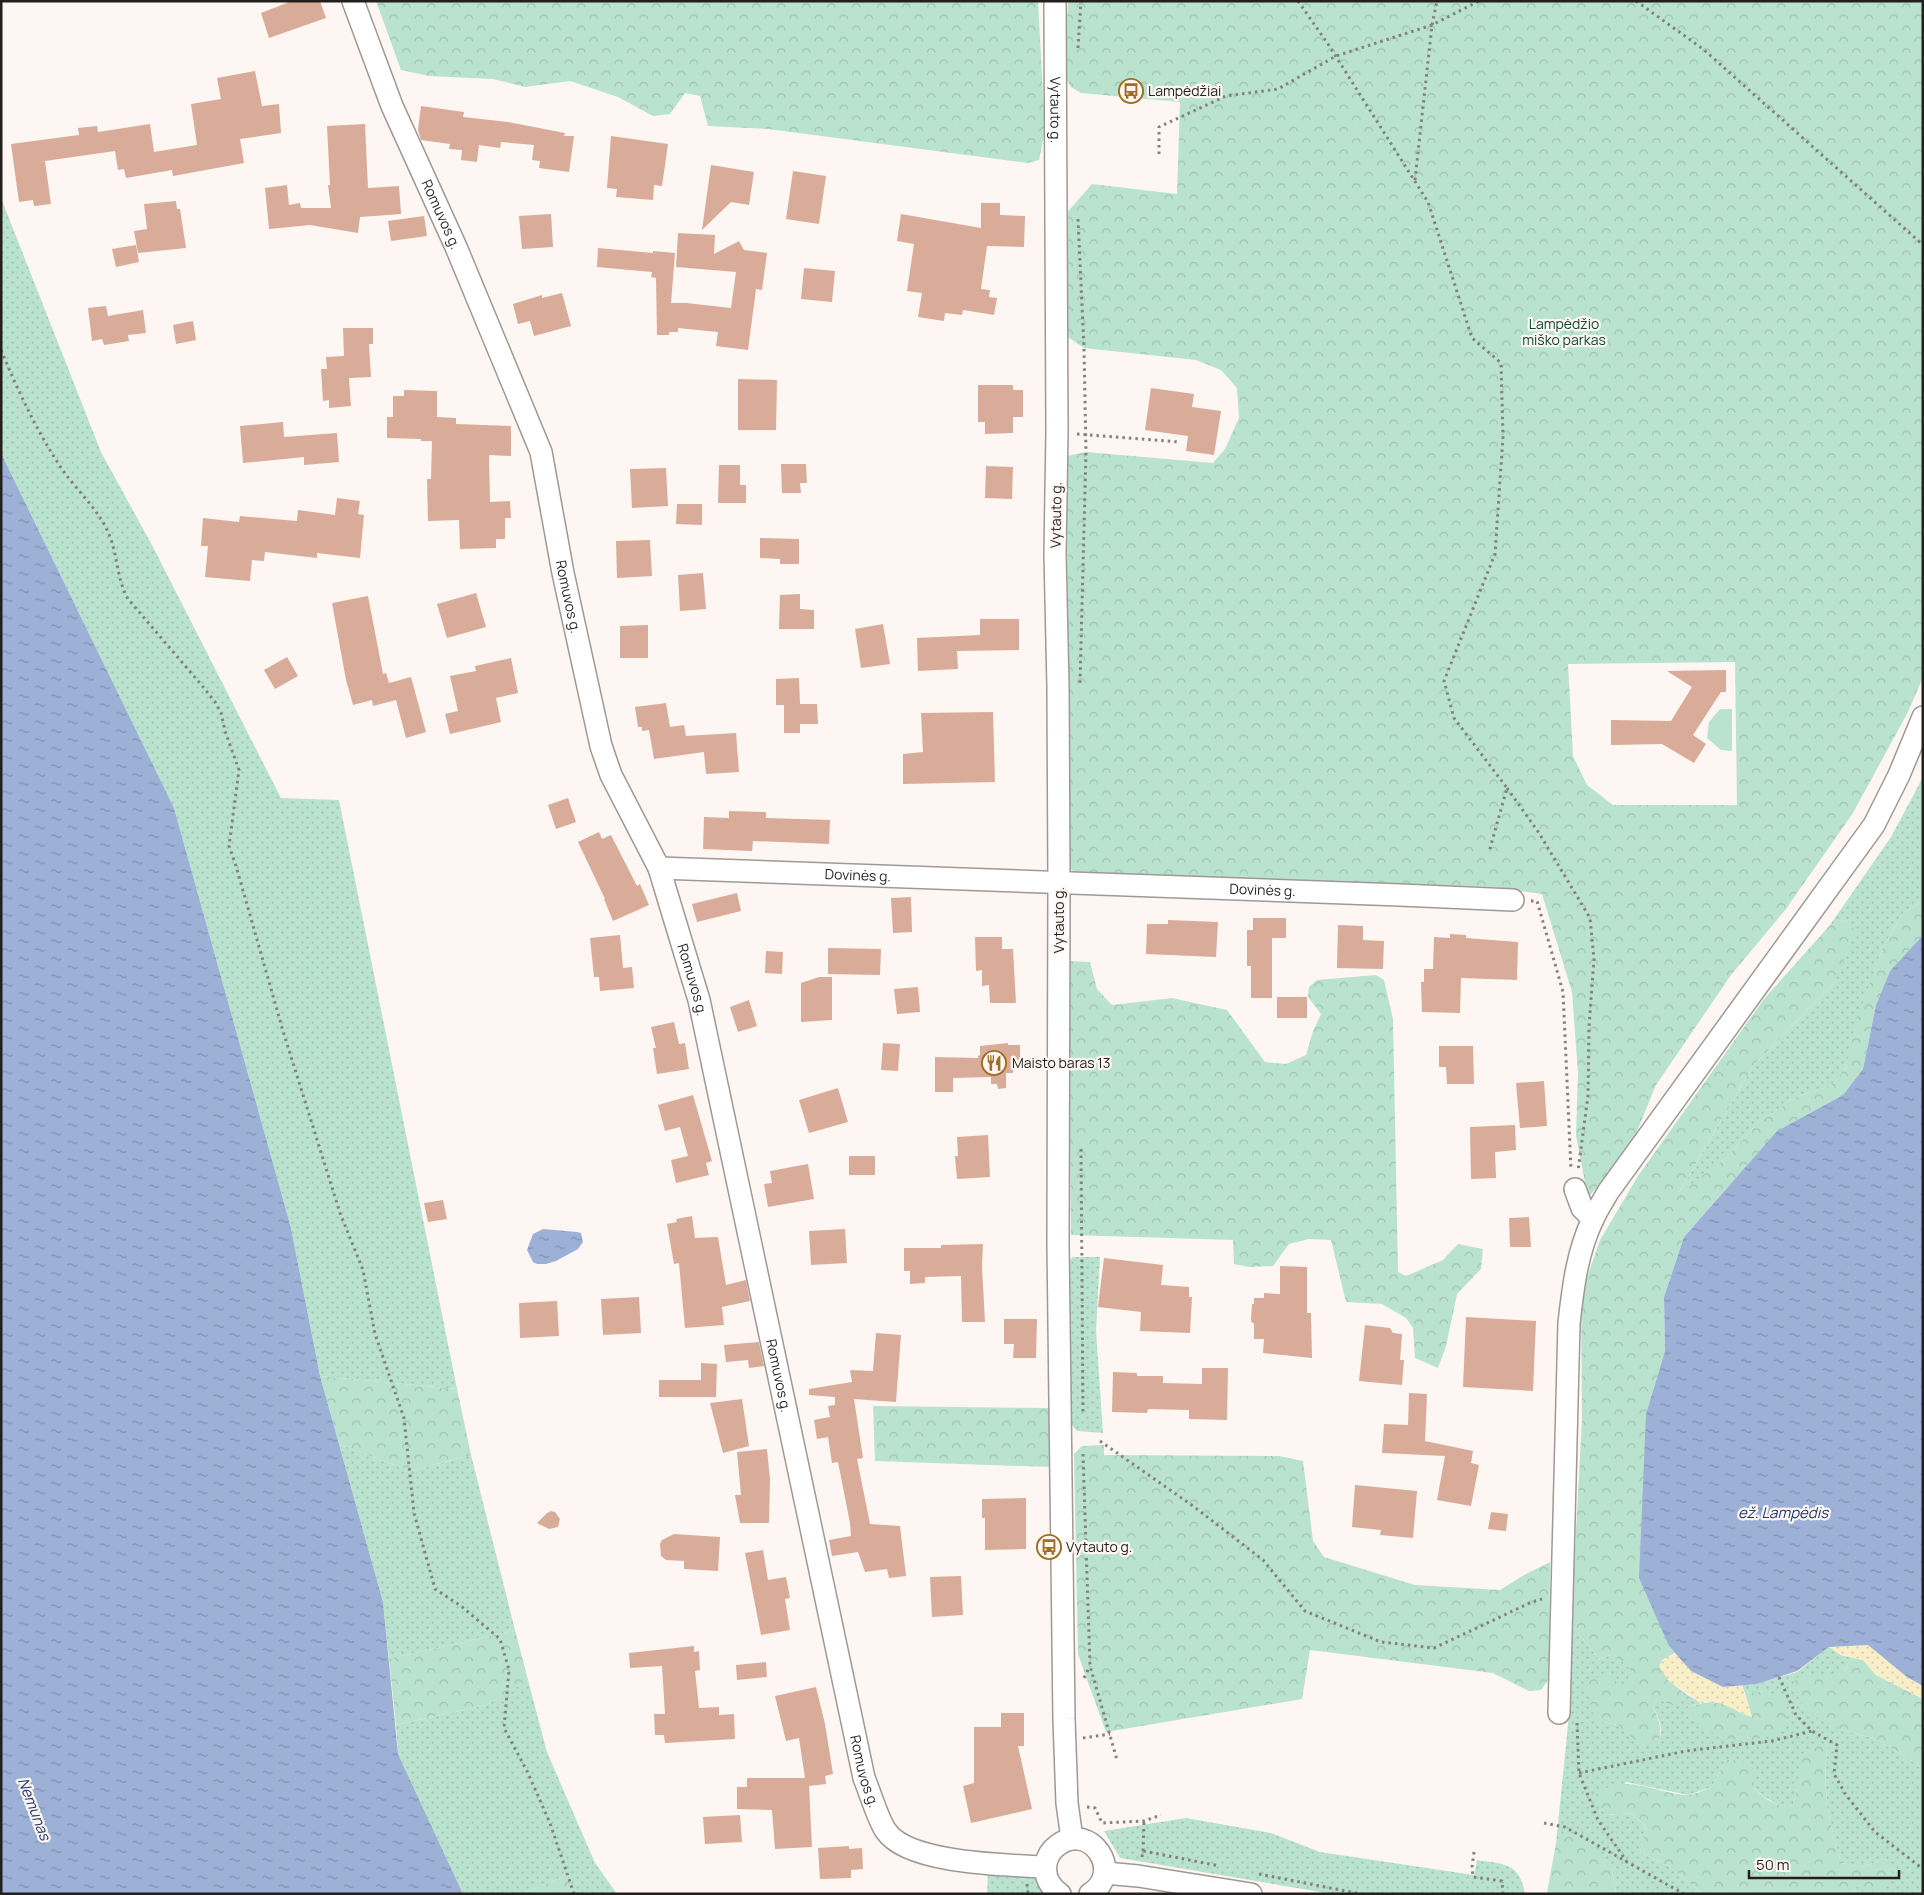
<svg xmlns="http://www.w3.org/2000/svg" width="1924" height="1895" font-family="Manrope,sans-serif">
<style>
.grass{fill:url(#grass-dots)}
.forest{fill:url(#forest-crowns);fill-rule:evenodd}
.sand{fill:url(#sand-dots)}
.garden{fill:#b9e3ce}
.water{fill:url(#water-ripples)}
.building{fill:#d8ac98}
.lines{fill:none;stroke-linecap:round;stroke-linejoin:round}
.street-casing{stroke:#9f9996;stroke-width:24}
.path{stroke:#85817e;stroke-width:3;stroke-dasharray:2.5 4;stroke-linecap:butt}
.street{stroke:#fff;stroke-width:21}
.labels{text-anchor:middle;stroke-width:4.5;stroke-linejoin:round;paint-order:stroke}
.poi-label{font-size:14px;fill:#221f1e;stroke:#fdf6f2;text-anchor:start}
.street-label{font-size:14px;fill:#221f1e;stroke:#fdf6f2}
.park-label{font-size:14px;fill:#0b4934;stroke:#fdf6f2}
.water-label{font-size:15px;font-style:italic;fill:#22396a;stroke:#fdf6f2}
</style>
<defs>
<pattern id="grass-dots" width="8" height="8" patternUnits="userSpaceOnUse" patternTransform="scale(1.25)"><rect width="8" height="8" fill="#b9e3ce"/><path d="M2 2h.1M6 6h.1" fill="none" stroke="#9fc2b0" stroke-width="1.8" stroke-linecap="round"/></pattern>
<pattern id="forest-crowns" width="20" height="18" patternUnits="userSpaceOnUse" patternTransform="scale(1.25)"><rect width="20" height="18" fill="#b9e3ce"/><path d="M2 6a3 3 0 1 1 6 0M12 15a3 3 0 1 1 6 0" fill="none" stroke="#9fc2b0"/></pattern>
<pattern id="sand-dots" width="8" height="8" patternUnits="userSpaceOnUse" patternTransform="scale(1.25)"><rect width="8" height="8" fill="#f8eec8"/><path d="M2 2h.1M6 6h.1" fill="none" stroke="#d4ccab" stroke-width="1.8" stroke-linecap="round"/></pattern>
<pattern id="water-ripples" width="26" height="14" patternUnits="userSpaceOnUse" patternTransform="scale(1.25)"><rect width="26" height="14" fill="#9db1d7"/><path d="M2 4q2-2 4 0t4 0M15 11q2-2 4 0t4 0" fill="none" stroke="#808fae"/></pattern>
</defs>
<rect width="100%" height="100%" fill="#fdf6f2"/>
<!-- grass -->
<path class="grass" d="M1,198L101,452L153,547L281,798L339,800L457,1389L320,1376L291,1228L174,808L1,453Z
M1923,777V901L1903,913L1883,947L1855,1027L1846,1068L1830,1086L1796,1097L1758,1123L1725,1159L1677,1196L1753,1066L1835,982L1847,920L1830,925L1891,837Z
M1073,1257H1100L1096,1331L1103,1433L1077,1431L1072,1425L1066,1264Z
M339,1444L410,1471L471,1455L515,1630L389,1659L383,1602Z
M1571,1624L1599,1659L1614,1654L1632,1670L1624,1690L1603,1722L1618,1725L1630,1734L1658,1744C1664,1730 1660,1720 1653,1707L1658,1699L1677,1706L1686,1694L1701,1703L1688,1707L1686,1715C1705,1731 1731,1734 1755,1739L1766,1691L1745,1693L1742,1685L1757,1684L1797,1672L1829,1647L1841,1655L1853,1658L1842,1673L1828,1676L1840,1729L1876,1739L1923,1768V1894H1855L1854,1887L1884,1859L1862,1867L1841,1863C1829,1823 1821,1785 1828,1744L1798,1784L1793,1805L1785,1808C1758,1796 1746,1781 1726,1760L1712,1787L1688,1795L1626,1782L1609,1815L1631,1813L1646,1827L1640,1852L1670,1867L1703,1894H1616L1612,1869L1556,1843L1568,1725Z
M528,1680L547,1752L595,1863L617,1894H574L567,1875L521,1894H463L398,1754L396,1725L486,1705Z
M1186,1818L1271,1833L1320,1852L1474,1875L1477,1860C1503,1864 1520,1862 1525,1894H1332L1120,1858L1104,1831Z
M988,1873L1036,1878L1048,1894H987Z"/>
<!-- forest -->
<path class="forest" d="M376,1H1038L1045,130L1039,160L1028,163L768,129L708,126L700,96L685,93L670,114L653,116L618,97L570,81L525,87L493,79L429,76L401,70Z
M1068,1H1923V677L1908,712L1853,813L1786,909L1731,975L1656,1085L1631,1146L1588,1198L1576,1136L1578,1073L1572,992L1542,894L1494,887L1076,873L1068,867L1067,456L1086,452L1213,463L1225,449L1239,418L1237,388L1221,370L1196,360L1084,348L1065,335V215L1092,184L1177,194L1180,102L1081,93L1071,87L1064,75ZM1735,662L1737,805H1613L1587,785L1573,756L1568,664Z
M1923,901V935L1890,971L1876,1005L1863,1069L1843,1095L1777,1131L1684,1237L1664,1297L1665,1351L1646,1414L1669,1646L1675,1653L1662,1660L1668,1680L1686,1694L1677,1707L1658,1699L1653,1707C1659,1720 1663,1730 1658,1744L1642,1746L1618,1725L1603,1722L1596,1727L1585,1681L1609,1674L1624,1689L1631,1670L1614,1654L1599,1659L1571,1624L1582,1421L1581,1295L1600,1240L1638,1176L1764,999L1830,925L1847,920L1855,932L1835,982L1753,1066L1678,1194L1725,1159L1758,1123L1796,1097L1830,1086L1846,1068L1854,1027L1883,947L1903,913Z
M1068,961L1090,962L1097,989L1112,1005L1172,998L1227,1010L1265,1062L1286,1064L1306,1055L1313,1031L1321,1014L1308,997L1309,987L1317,980L1376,975L1384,980L1393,1019L1398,1272L1406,1276L1443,1260L1458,1244L1483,1249L1481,1269L1457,1294L1446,1346L1438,1368L1415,1358L1413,1328L1406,1318L1382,1304L1346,1302L1331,1240L1309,1239L1289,1244L1273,1266L1249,1267L1234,1264L1233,1240L1071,1235Z
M320,1376L457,1389L471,1455L410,1471L339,1444Z
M873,1406L1049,1408L1051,1467L875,1461Z
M1104,1445V1455L1279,1456L1303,1461L1313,1541L1324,1557L1415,1585L1500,1590L1524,1575L1550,1562L1549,1679L1541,1690L1529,1691L1493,1673L1310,1650L1302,1699L1106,1732L1078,1654L1074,1454L1082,1446Z
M515,1630L528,1680L486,1705L396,1725L389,1659Z
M1853,1658L1863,1660L1876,1675L1923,1699V1768L1876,1739L1840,1729L1809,1714L1793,1689L1795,1678L1842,1673Z
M1766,1691L1777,1695L1787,1706C1786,1711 1786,1717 1785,1722C1779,1741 1738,1743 1722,1737C1709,1732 1696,1724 1686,1715L1688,1707C1701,1703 1714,1699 1727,1704C1736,1707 1742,1714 1752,1717L1745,1693Z
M1828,1744C1821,1785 1829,1823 1841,1863L1862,1867L1884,1859L1896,1878L1876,1890L1854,1887L1855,1894H1703L1670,1867L1640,1852L1646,1827L1631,1813C1609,1815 1603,1819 1593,1796C1626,1771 1650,1792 1686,1795C1694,1795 1704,1790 1712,1787L1726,1760H1740L1754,1769L1753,1788L1768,1800L1785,1808L1793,1805L1798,1784L1800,1761L1812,1749Z
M1573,1833L1591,1841L1612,1869L1616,1894L1547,1893L1556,1843Z
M567,1875L574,1894H521Z"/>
<!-- sand -->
<path class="sand" d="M1868,1645L1907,1677L1923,1686V1699L1876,1675L1863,1660L1841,1655L1829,1647Z
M1675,1653L1691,1671L1723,1687L1742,1685L1752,1717C1729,1710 1728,1700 1701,1703L1668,1680L1659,1666L1662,1660Z"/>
<!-- garden -->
<path class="garden" d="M1720,709H1732V751L1721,750L1707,738L1709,722Z"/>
<!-- water -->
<path class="water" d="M1,453L174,808L291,1228L320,1376L383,1602L398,1754L463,1894H1Z
M1923,935V1686L1907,1677L1868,1645L1829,1647L1797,1671L1757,1684L1723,1687L1691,1671L1669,1646L1639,1578L1646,1414L1665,1351L1664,1297L1684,1237L1777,1131L1843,1095L1863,1069L1876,1005L1890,971Z
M543,1229L577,1232L581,1233L583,1242L578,1249L556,1261L546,1264H537L533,1262L527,1250L533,1234Z"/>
<!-- building -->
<path class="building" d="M292,1H320L326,18L269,38L261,13Z
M255,71L262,106L279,104L281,133L240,139L244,163L173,176L172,170L126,178L124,169L118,170L115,151L45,161L51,204L34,206L33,200L19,202L11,144L79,135L78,128L97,126L98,132L150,124L154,152L197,145L191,104L221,99L217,78Z
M421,106L464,112L463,117L508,122L565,133L564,136H574L569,172L539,168L540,161L532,160L534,145L501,142L500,148L479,145L477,162L461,160L462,150L449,149L450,144L421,140L418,130Z
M365,124L368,188L399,186L401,214L360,217L358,233L310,225L269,229L265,188L287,185L289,205L300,203L301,208H331L328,185H330L327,126Z
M611,136L668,144L662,186L654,185L653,200L616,197L617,189L607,188Z
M711,165L754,172L749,205L731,202L702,230Z
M793,171L826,176L819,224L786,219Z
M176,201L177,209H180L186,248L138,253L134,231L147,229L144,204Z
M981,203H1000V215L1025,216L1024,247L987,246L981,289L990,290L989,297L997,298L994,315L963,310L962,315L945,313L944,321L918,317L922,293L907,291L914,244L897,241L901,214L981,228Z
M551,214L553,247L522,249L519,216Z
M424,216L427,236L391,241L388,221Z
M678,233L715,235L714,254L739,241L744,250L767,253L762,290L756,289L748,350L716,346L718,332L678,328V332H669V335H657L656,278L651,277L652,272L597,267L598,248L653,253V251L675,253L671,303H686L731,308L736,272L676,267Z
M136,245L139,262L116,267L112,249Z
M804,268L835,271L832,302L801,299Z
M562,293L571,326L534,336L530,321L518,324L513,304L542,295V298Z
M106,306L108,316L143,310L146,333L128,335L129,341L104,345L102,339L92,341L88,308Z
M193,321L196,340L176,344L173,325Z
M343,328H373V344H369L371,377L349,378L351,406L329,408V400L323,401L321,369H327L326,357L344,356Z
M738,379L777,380L776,430H738Z
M978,385H1013V390H1023V417H1013V433L985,434V422H978Z
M1151,388L1194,394L1192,407L1221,411L1214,455L1186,451L1188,436L1145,430Z
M404,390L437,391V417L456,418V424L511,426V456L489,455L490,502L510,501L511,518H505V539H496V548L460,549L459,520L428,521L427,479H431L432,441H421V439L387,438V417H393V396H404Z
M283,422L284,437L337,433L339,462L304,465V457L243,463L240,426Z
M781,464H806L807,483H800L801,493H782Z
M719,465H740V485H746V503H718Z
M986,466L1013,467L1012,499L985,498Z
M666,468L668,506L632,508L630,469Z
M337,498L360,501L358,514L364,515L360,558L317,553V558L265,552L264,561L252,560L250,581L205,577L208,546H201L203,518L239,522L240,516L297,521L298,510L335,515Z
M677,504H702V525L676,524Z
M760,538L799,539V564H780V559L760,558Z
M650,540L652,576L617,578L616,541Z
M703,573L706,609L680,611L678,575Z
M476,593L486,627L447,638L437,604Z
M800,594V609L814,610V629H779L780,595Z
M368,596L383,674L386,673L389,683L411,677L426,732L406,738L396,700L373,706L372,700L353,705L346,680L332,603Z
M980,619H1019V650L957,651L958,669L918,671L917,638L980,635Z
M883,624L890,664L861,668L855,629Z
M648,625V658H620V626Z
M287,657L298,676L275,689L264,670Z
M511,658L518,693L496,698L501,722L450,734L445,714L458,711L450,676L476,671L475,666Z
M1726,670V692H1721L1693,735L1706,744L1694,763L1662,744L1611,745V720L1671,721L1692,687L1667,671Z
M799,678L800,704H817L818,724H800V733H784V705H776V679Z
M666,703L670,727L684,725L686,736L736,733L739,772L706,774L704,752L654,759L649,730L642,731V727H638L635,707Z
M993,712L995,782L903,784V754L923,752L921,713Z
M568,798L576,822L556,829L548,805Z
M729,811L766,812V818L830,820L829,844L753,841L752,851L703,849L704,817L729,818Z
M599,832L602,839L611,835L637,886L640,884L649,905L613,921L604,899H605L578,842Z
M737,893L741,911L697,922L692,904Z
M911,897L912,932L893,933L891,898Z
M1253,918H1286V938H1272V998H1251V966H1247V930H1253Z
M1168,920L1218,922L1216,957L1146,954L1147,924H1168Z
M1338,925L1363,926V940L1384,941L1383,969L1337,968Z
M1450,934L1466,935V938L1518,942L1517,980L1461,978L1460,1013L1422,1012L1421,982H1424V969H1433L1434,937L1450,938Z
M620,935L623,968L632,967L634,988L600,991L599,977H594L590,938Z
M975,937H1002V949H1013L1016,1003H990L989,985L982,986V970L976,971Z
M828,948L881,949L880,975L828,974Z
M766,951L783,952L782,974L765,973Z
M819,977H832V1020L801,1022V983Z
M918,987L920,1012L897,1014L894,989Z
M1277,997H1307V1018H1277Z
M749,1000L757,1026L738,1032L730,1007Z
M674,1022L679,1044L685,1043L689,1069L657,1074L653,1048H656L651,1027Z
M883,1043L900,1044L898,1071L881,1070Z
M1008,1043V1045H1020V1064H1014L1013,1073H1006V1088L998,1089L997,1084H991V1077L953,1078V1092H935V1057L978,1058V1056L980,1055V1046Z
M1439,1046H1473L1474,1084H1447L1446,1067H1439Z
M1544,1081L1547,1126L1520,1128L1516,1083Z
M838,1088L848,1122L809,1133L799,1100Z
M693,1095L712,1161L706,1163L709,1175L676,1183L671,1160L688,1156L680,1127L665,1131L658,1105Z
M1515,1125L1516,1150L1495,1152L1496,1178L1471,1179L1470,1127Z
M988,1135L990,1177L957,1179L955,1156H958L957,1137Z
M849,1156H875V1175H849Z
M808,1164L814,1199L768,1207L764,1184L772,1183L770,1171Z
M443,1200L447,1219L428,1222L424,1203Z
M692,1216L695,1238L718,1237L726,1285L746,1280L750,1301L722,1307L724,1325L685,1328L679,1263L674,1264L667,1224L677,1222L676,1219Z
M1529,1217L1531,1247H1510L1509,1218Z
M845,1229L847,1263L811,1265L809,1231Z
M983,1244L982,1267L985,1322H962L961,1276L925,1277V1283L910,1284V1271H904V1248H941V1245Z
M1104,1258L1163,1265L1161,1285L1189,1287V1297H1192L1190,1333L1140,1331L1141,1312L1098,1307Z
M1280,1266L1307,1267V1313H1311L1312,1358L1263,1353L1264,1339H1254V1323H1252L1251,1320L1252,1304H1254V1298H1264V1293L1280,1294Z
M639,1297L641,1333L603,1335L601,1299Z
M557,1301L559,1336L520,1338L519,1303Z
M1466,1317L1536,1321L1533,1391L1463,1387Z
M1004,1319H1037L1036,1358H1013L1014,1344H1004Z
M1365,1325L1390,1328L1393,1333L1402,1334L1400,1360H1404L1402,1385L1359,1381Z
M876,1333L901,1335L896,1402L854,1399L863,1458L857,1459L870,1524L900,1526L906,1576L889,1578L887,1569L865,1572L858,1552L832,1556L829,1540L851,1536L850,1523L838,1462L832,1463L828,1437L817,1439L814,1420L830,1417L828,1406L835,1405V1397L809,1395V1389L852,1382L850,1370L873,1371Z
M759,1342L764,1366L749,1368L748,1360L726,1362L724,1345Z
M701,1363L717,1364L716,1397H659V1380H701Z
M1202,1368H1228L1227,1420L1189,1419V1410L1148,1409L1147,1413L1112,1412L1113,1372L1137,1373V1376H1163V1383L1202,1384Z
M1409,1393L1427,1394L1425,1441L1473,1451L1471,1463L1479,1465L1471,1506L1437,1500L1445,1456L1382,1453L1384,1424L1408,1425Z
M742,1399L749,1446L723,1453L710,1403Z
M767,1449L770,1479L769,1523H740L735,1495H741L737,1452Z
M1355,1485L1417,1491L1413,1538L1380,1535L1381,1530L1352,1527Z
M1026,1498V1549L985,1550V1518H982V1499Z
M551,1511L555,1512L560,1519L558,1527L549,1529L537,1523L547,1513Z
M1491,1512L1508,1514L1506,1531L1488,1529Z
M674,1534L720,1537L718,1571L684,1569V1561L666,1560L661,1556L660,1544L662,1540Z
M763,1550L768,1580L786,1577L790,1598L785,1599L790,1630L761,1635L745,1553Z
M961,1576L963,1615L932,1617L930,1577Z
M694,1646V1652L699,1651L700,1670L695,1671L699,1708L719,1707V1715L734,1714L735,1739L665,1743L664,1735H655L654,1714H665L662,1666L630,1668L629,1653Z
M766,1662L767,1677L737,1680L736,1665Z
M816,1687L825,1724L833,1774L825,1776L826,1784L809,1786L812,1847L775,1849L772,1810L737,1809V1787H747V1778H805L799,1738L786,1741L775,1696Z
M1001,1713H1024V1746H1018L1032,1809L971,1823L963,1786L974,1783V1727H1001Z
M740,1815L742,1842L705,1844L703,1817Z
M849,1846V1849L862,1848L863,1869L851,1870V1878L820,1879L818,1848Z"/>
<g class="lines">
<defs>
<g id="street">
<path id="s1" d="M353,1L392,106L456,247L541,452L563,573L601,746L611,775L659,868L699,1000L864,1778C870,1792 878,1820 886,1831C908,1864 1008,1865 1045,1867"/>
<path id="s2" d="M1055,1L1057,432L1055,554L1058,687L1059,882L1058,1243L1064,1719L1067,1803L1072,1839"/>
<path id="s3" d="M659,868L1400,895L1513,900"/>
<path d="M1575,1189L1582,1208L1593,1219"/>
<path d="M1559,1713L1569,1323C1573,1288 1577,1252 1593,1219C1597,1210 1603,1201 1608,1192L1874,825L1899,775L1923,717"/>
<path d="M1105,1873L1138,1876L1251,1894"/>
<path d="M1060,1894C1050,1887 1044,1876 1046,1864C1047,1857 1051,1850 1058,1845C1090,1821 1125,1872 1090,1894"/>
</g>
</defs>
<!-- street casing -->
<use href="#street" class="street-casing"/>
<!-- path -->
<path class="path" d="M1298,1L1328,44L1428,202L1472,338L1501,363L1503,437L1495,554L1444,681L1454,718L1507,788L1489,852
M1636,1L1703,49L1923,245
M1078,48L1081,1
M1159,154V127L1226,96L1278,89L1336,56L1432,25L1479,1
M1415,180L1432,25L1437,1
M1078,219L1084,348L1086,452L1080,683
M1,350C19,393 38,434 64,472C77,490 98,510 107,530C118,552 116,578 128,599L204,688L215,702L221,713L225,731L239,770L229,846L236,866L283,1031L340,1213L363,1270L375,1334L404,1418L414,1513L435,1589L461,1606L500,1639L509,1670L504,1728L527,1771L550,1823L574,1894
M1077,434L1179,442
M1507,788L1539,833L1590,918L1594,959L1589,1027L1588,1096L1578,1171
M1531,901H1537L1563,992L1571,1170
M1081,1149L1083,1413
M1100,1441L1193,1506L1263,1560L1305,1611L1381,1642L1434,1648L1532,1602L1542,1599
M1083,1454L1090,1666L1117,1760
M1779,1677L1796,1715L1812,1731L1837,1745L1834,1774L1846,1795L1875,1832L1923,1869
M1084,1678L1090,1666
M1577,1723L1579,1773L1598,1820L1627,1862
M1083,1738L1110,1734
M1579,1773L1686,1751L1772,1741L1812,1731
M1087,1807L1095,1808L1102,1823L1144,1821L1161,1815
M1544,1823L1565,1827L1684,1894
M1143,1851L1144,1821
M1474,1852L1472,1867L1473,1877L1502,1881L1503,1894
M1142,1857L1143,1851L1220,1866
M1259,1874L1361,1894
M1027,1884L1028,1894"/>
<!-- street -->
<use href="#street" class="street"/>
</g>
<!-- icons -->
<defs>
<symbol id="bus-ring" viewBox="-11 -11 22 22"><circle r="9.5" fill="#fdf6f2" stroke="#9e6e21" stroke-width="1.5"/><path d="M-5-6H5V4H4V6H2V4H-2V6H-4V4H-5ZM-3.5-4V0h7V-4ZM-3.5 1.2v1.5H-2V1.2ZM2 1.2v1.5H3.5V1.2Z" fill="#9e6e21"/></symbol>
<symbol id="restaurant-ring" viewBox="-11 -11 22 22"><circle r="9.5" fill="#fdf6f2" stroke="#9e6e21" stroke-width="1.5"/><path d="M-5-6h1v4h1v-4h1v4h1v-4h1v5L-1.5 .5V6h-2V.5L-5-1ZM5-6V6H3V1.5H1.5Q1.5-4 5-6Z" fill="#9e6e21"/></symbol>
</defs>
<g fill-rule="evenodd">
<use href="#bus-ring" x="1117" y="77" width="28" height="28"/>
<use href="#restaurant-ring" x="980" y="1049" width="28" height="28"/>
<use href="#bus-ring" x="1035" y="1533" width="28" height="28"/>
</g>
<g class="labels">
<!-- poi labels -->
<g class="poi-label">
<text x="1148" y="96">Lampėdžiai</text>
<text x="1012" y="1068">Maisto baras 13</text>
<text x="1066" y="1552">Vytauto g.</text>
</g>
<!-- street labels -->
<g class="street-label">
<text dy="5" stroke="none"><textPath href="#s2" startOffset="109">Vytauto g.</textPath></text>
<text dy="5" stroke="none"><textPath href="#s1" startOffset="231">Romuvos g.</textPath></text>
<text transform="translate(1056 515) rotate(-89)" y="5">Vytauto g.</text>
<text dy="5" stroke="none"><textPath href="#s1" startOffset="636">Romuvos g.</textPath></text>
<text dy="5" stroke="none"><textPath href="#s3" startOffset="199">Dovinės g.</textPath></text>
<text dy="5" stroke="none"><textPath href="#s3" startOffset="604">Dovinės g.</textPath></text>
<text transform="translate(1059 920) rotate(-90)" y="5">Vytauto g.</text>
<text dy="5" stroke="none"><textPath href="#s1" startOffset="1041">Romuvos g.</textPath></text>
<text dy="5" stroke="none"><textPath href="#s1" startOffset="1446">Romuvos g.</textPath></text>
<text dy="5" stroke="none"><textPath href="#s1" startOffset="1851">Romuvos g.</textPath></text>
</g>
<!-- park labels -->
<g class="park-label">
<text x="1564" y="329">Lampėdžio<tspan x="1564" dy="16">miško parkas</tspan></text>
</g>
<!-- water labels -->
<g class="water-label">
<text x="1783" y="1518">ež. Lampėdis</text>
<text transform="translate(34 1809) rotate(69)" y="5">Nemunas</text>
</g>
</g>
<!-- border -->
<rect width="1924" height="1895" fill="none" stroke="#221f1e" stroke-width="5"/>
<!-- scale -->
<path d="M1749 1870v8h150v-8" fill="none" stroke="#221f1e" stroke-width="2.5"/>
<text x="1756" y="1870" font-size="15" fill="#221f1e" stroke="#fdf6f2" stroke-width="4" paint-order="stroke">50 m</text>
</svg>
